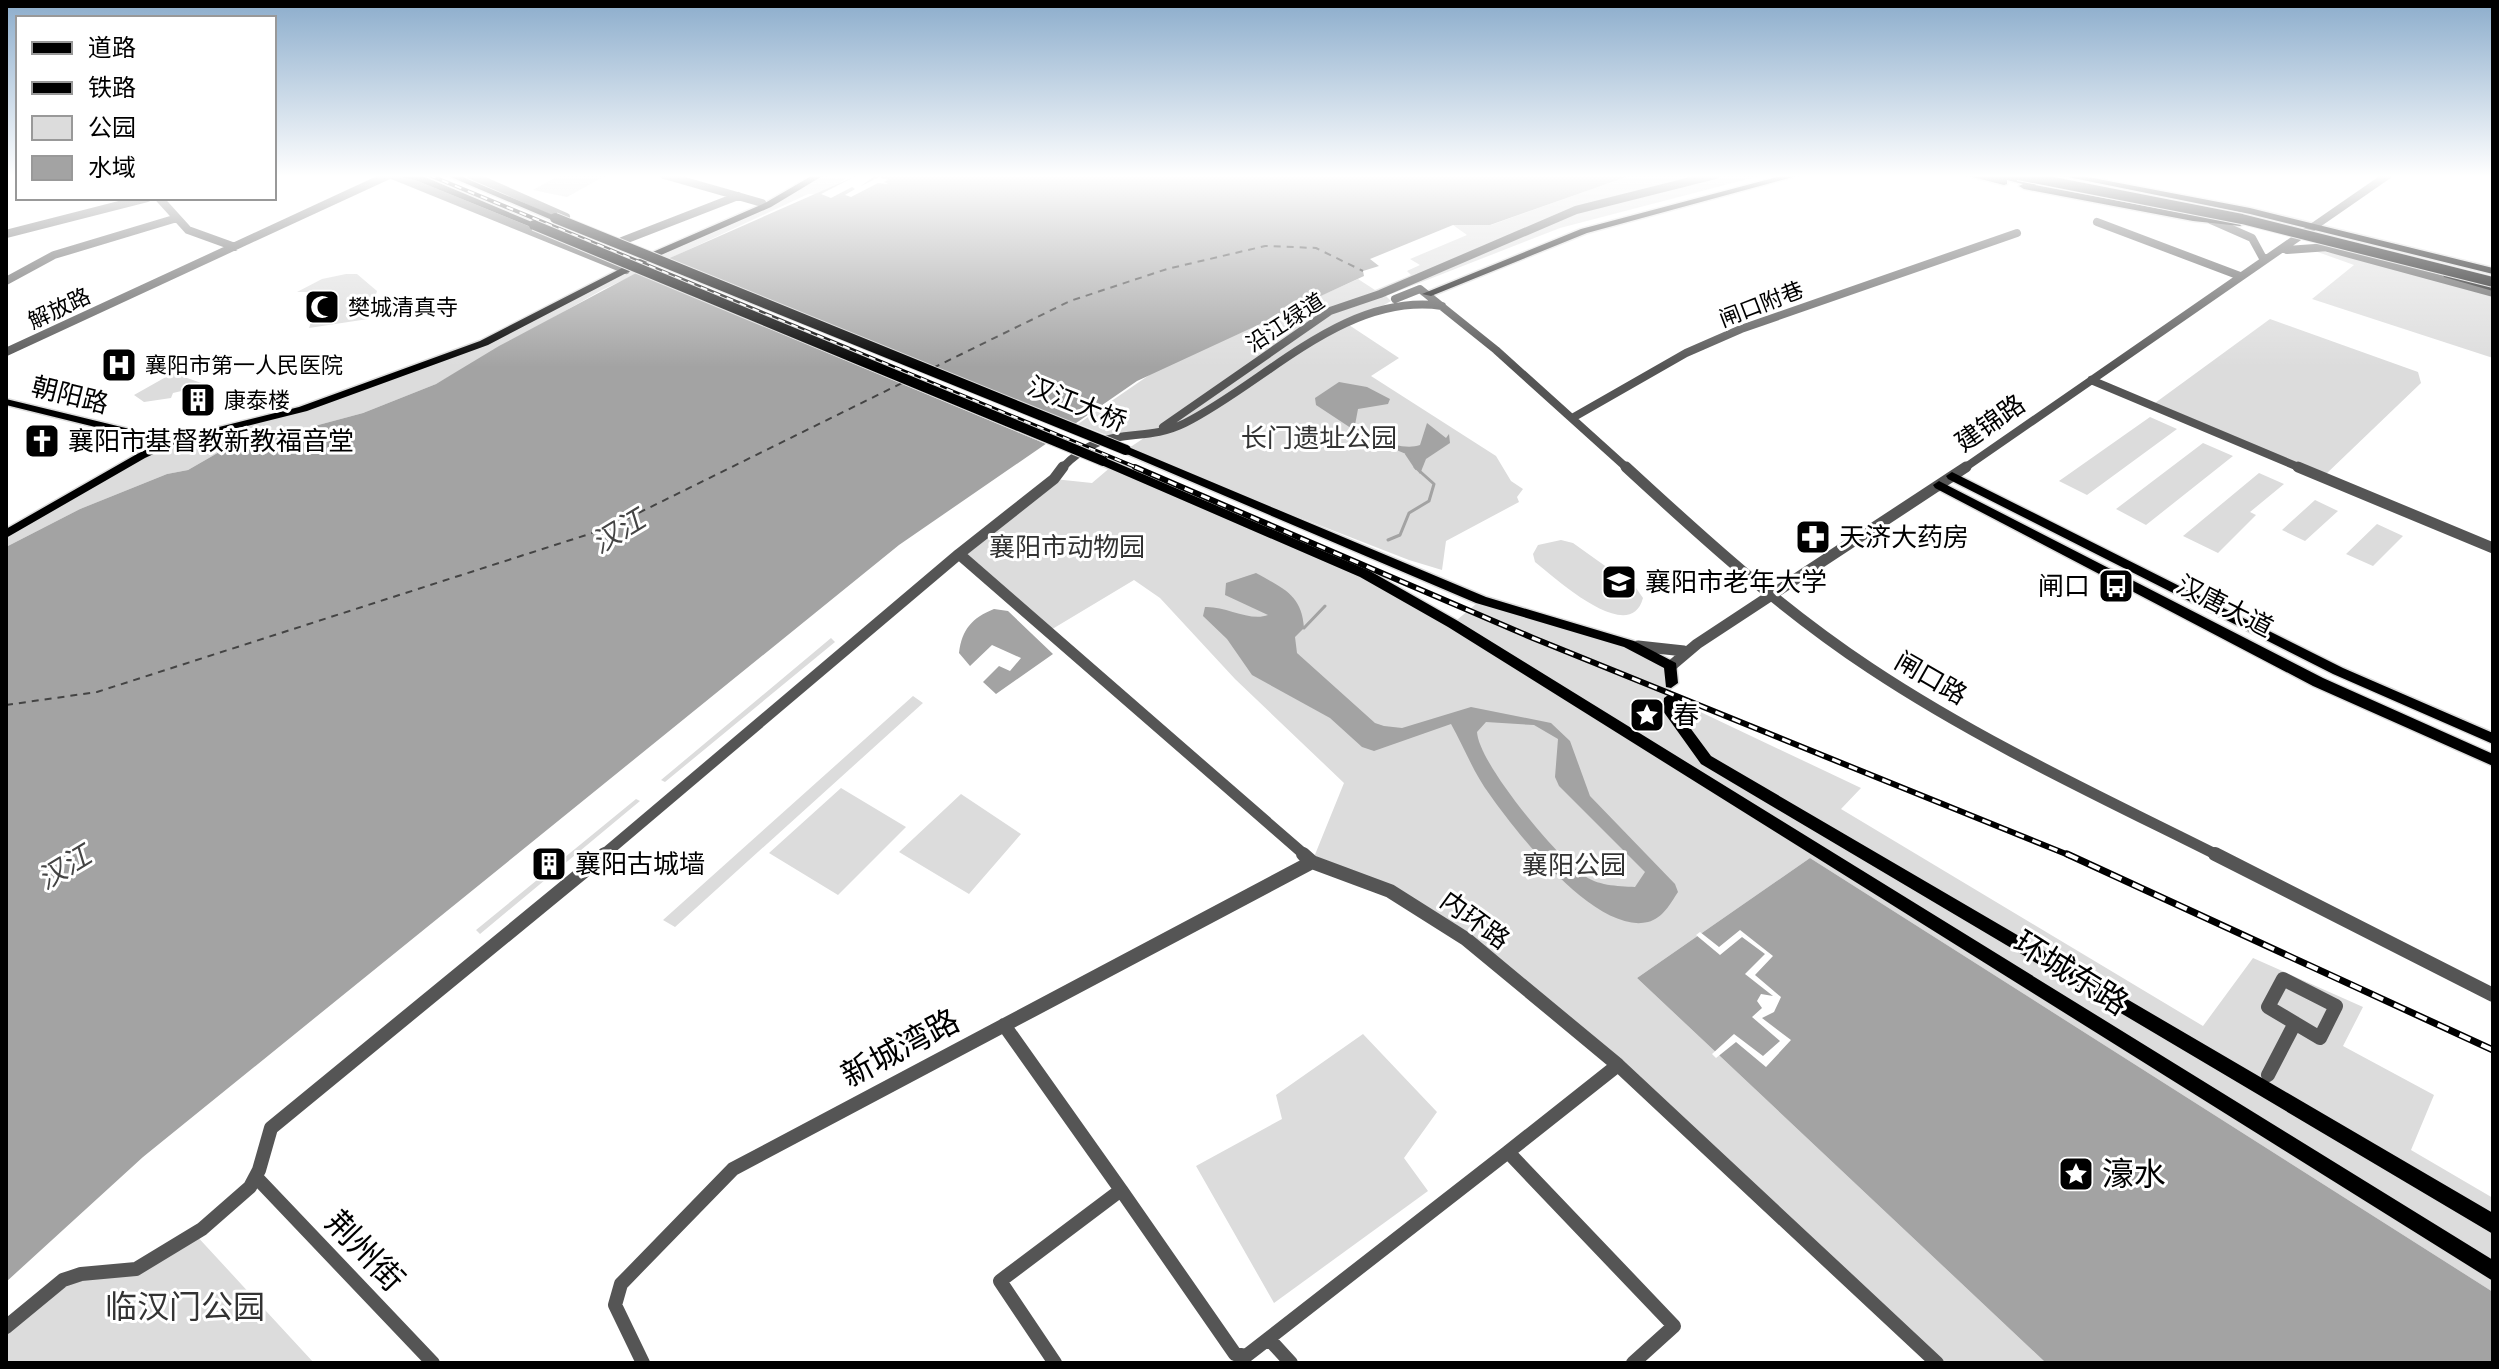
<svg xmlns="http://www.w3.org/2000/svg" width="2499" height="1369" font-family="Overpass,'Noto Sans SC',sans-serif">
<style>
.green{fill:#dcdcdc}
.water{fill:#a3a3a3;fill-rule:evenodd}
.pier{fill:#fff}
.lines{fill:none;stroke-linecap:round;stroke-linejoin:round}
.stream-far1{stroke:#a3a3a3;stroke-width:2}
.stream{stroke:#a3a3a3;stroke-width:3}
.ferry{stroke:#444;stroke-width:2;stroke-dasharray:7 6;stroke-linecap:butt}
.major-casing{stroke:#dbdbdb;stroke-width:3}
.minor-far2{stroke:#555;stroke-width:8}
.minor-far1{stroke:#555;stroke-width:11}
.minor{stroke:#555;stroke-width:14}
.major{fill:#000;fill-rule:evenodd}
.rail-far2-casing{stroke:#000;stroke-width:4}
.rail-far1-casing{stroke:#000;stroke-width:6}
.rail-casing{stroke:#000;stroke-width:7}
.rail-far2{stroke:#fff;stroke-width:2;stroke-dasharray:7;stroke-linecap:butt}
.rail-far1{stroke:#fff;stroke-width:3;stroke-dasharray:9;stroke-linecap:butt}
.rail{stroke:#fff;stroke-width:4;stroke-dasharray:12;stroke-linecap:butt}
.major-bridge-casing{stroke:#dbdbdb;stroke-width:12;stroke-linecap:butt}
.major-bridge{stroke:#000;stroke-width:10}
.labels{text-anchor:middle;stroke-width:6;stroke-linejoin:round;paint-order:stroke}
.far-street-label{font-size:22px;fill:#000;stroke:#fff}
.far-poi-label{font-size:22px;fill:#000;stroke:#fff;text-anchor:start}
.street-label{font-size:26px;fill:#000;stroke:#fff}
.park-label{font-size:26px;fill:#333;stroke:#fff}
.poi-label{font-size:26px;fill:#000;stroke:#fff;text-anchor:start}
.water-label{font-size:28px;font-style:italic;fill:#444;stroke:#fff}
.near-street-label{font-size:32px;fill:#000;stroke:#fff}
.near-poi-label{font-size:32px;fill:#000;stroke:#fff;text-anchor:start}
.near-park-label{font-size:32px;fill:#333;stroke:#fff}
</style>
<rect width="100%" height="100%" fill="#fff"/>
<!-- green -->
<path class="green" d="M560,175H602L605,176L567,197L533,190Z
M820,175L836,179L852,175L821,194H808L602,290L436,384L363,413L221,451L188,470L167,474L80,509L6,547V534L171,442L248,426L484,343L658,253L769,205Z
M1632,175H1763L1560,228L1386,296L1391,301L1349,325L1399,358L1371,376L1496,456L1511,481L1523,489L1517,497L1519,502L1446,541L1442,570L1409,560L1126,450L1153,432L1109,436L1078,424L1158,369L1358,279L1375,290L1411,275L1407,271L1420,265L1410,259L1467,235L1453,225H1491Z
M2312,250L2345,255L2493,296V358L2312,299L2354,265Z
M346,274H357L377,291L368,319L309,328L321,292H297L322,279Z
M2270,319L2418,372L2421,383L2325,475L2155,403Z
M173,373L207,385L173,393L171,398L144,402L134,395Z
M2150,417L2177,429L2087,495L2059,481Z
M2203,443L2233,456L2146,525L2116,509Z
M1112,466L1365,574L1452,624L1481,600L1629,644L1671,666V698L1861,788L1841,809L2203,1026L2253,958L2363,1007L2343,1046L2434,1095L2411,1150L2493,1198V1292L1810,858L1637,978L2046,1363H1937L1618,1065L1467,939L1390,891L1312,862L1344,783L1235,679L1160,598L1134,580L1049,631L959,554L1054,479L1092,483Z
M2259,473L2284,484L2250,512L2256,515L2218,553L2183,536Z
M2315,500L2338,511L2305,541L2282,530Z
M2377,524L2403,536L2373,566L2346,554Z
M1561,540L1573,543L1636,588L1643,598C1630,647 1554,577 1535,562L1533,554L1538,545Z
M831,638L835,642L665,782L661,780Z
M913,696L923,703L675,927L663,920Z
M841,788L906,827L838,895L769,853Z
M961,794L1021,834L969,894L899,852Z
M636,799L640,801L480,934L476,930Z
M1363,1034L1437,1112L1404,1158L1428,1191L1274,1303L1196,1166L1282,1119L1276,1095Z
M194,1233L314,1363H6V1335L42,1293L65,1278L136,1269Z"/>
<!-- water -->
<path class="water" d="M858,175H1632L1490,225H1453L1370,259L1379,266L1363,271L1364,276L1137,381L899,545L143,1157L6,1282V547L80,509L167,474L188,470L221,451L363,413L436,384L499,346L638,272Z
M1339,382L1367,387L1390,399L1388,404L1358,409L1355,425C1371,436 1400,452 1420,445L1427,423L1446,438L1449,434L1450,443L1426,459L1420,474L1406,454L1363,436L1316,405L1315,398Z
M1256,573C1282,588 1302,594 1304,628L1295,637L1297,653L1375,723L1384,726L1402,728L1471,707L1551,723L1570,741L1590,796L1675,884L1678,892C1670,904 1663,918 1648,922C1596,935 1516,832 1490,795C1474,774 1464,747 1451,724L1374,751L1362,747L1330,718L1252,675L1227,639L1203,616L1205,607C1226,606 1250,622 1268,615L1225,595L1226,583ZM1486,722L1534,725L1558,739L1555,777L1559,786L1645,872L1635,887C1617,886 1597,886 1582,874C1555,854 1479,764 1477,732Z
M994,609L1008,611L1053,654L996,694L983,682L999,666L1010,671L1021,658L992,645L970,666L959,653C962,629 972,618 994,609Z
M1810,858L2493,1292V1363H2046L1637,978Z"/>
<!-- pier -->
<path class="pier" d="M858,175H876L861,186L879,177L888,180L884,182L888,184L878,183L851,197L845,195L855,189L852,187L831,198L821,194Z
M660,257L1081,427L1051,446L631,271Z
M1740,930L1773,956L1755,975L1781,997L1774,1012L1762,1018L1791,1040L1766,1067L1736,1042L1716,1058L1712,1054L1734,1034L1763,1056L1780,1041L1752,1017L1762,1008L1757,1001L1761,994L1773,996L1745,974L1765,954L1742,937L1720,955L1696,935L1700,932L1719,947Z"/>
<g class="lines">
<!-- stream-far1 -->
<path class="stream-far1" d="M1406,454L1416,469"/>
<!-- stream -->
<path class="stream" d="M1388,540L1400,535L1409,513L1429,501L1434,484L1415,467
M1304,628L1325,606"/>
<!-- ferry -->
<path class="ferry" d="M933,368L1070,301L1167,269L1265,246L1316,248L1363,271
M6,705L97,692L608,528L902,383"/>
<defs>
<path id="major" d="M393,175H420L539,225L531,227L415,180Z
M446,175H458L560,218L552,220Z
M813,175H824L771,207L661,255L488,345L307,411L175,444L145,458L6,538V529L137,454L160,443L6,405V399L171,439L299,407L480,341L655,251L765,203Z
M1785,175H1800L1587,233L1431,296L1422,294L1581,229Z
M1965,175H2009L2036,181L2038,183L2035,185L2193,215L2240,220L2245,223L2240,226L2193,221L2024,189L2019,186L2023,184L2007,180V184L2004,185Z
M2058,175H2077L2250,208L2493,268V274L2250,214Z
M2448,272L2493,285V291L2444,277L2443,275Z
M1126,446L1486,597L1634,641L1676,663L1678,683L1671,688L1666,687L1664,668L1624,647L1476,603L1122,452L1120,450Z
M1103,457L1370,571L1458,621L2493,1260V1281L1448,627L1360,577L1099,464L1097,461Z
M1952,472L2343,668L2493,733V744L2333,674L1948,479L1946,476Z
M1939,481L2323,678L2493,754V766L2313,686L1935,488L1933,485Z
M1671,693L1678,698L1677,710L1711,756L2493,1213V1234L1701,764L1663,711L1664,698Z"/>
</defs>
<!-- major casing -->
<use href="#major" class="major-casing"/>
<!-- minor-far2 -->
<path class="minor-far2" d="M392,175L626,270
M471,175L566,217
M664,175L762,203
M159,198L188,230L235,247
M2211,220L2252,238L2264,260L2267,258
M2097,222L2240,276
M6,234L147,198
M622,241L738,196
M2324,247L2493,293
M2287,250L2329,247
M6,281L54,255L177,218
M1395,299L1420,289L1496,350L1628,469
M6,352L389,175
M2091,380L2303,469
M1574,417L1686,353L1741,329L2017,233
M1163,427L1330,311L1380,294L1576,210L1715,175
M1061,469C1107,420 1139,446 1185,423C1265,383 1345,292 1442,306
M1963,469L2388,175"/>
<!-- minor-far1 -->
<path class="minor-far1" d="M1626,467C1703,538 1782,610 1870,668C1980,741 2101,797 2219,856
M2298,467L2493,548
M959,554L1306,856
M1638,646L1684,651
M1671,666L1697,644L1966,467
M602,856L959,554L1054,479L1063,467"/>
<!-- minor -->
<path class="minor" d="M1303,854L1312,862L1390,891L1466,939L1618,1065L1937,1363
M2215,854L2493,995
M2283,979L2336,1006L2320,1038L2268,1007Z
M1004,1025L1121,1190L1000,1281L1055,1363
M1618,1065L1508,1152L1674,1326L1633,1363
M2268,1075L2295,1023
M257,1178L433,1363
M1121,1190L1235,1354L1246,1356L1508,1152
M6,1327L63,1280L81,1274L136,1269L202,1229L250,1187L259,1170L271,1128L605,854
M1269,1339L1291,1363
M643,1363L615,1305L621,1284L733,1169L1312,862"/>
<!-- major -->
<use href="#major" class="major"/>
<defs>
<path id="rail-far2" d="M429,175L1140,469"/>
<path id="rail-far1" d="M1135,467L1533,638L2071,856"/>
<path id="rail" d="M2067,854L2493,1050"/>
</defs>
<!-- rail-far2 casing -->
<use href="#rail-far2" class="rail-far2-casing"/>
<!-- rail-far1 casing -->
<use href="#rail-far1" class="rail-far1-casing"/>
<!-- rail casing -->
<use href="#rail" class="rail-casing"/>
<!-- rail-far2 -->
<use href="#rail-far2" class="rail-far2"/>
<!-- rail-far1 -->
<use href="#rail-far1" class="rail-far1"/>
<!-- rail -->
<use href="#rail" class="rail"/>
<defs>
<path id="major-bridge" d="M2018,175L2242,219L2493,282
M555,218L1126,450
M534,225L1103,461"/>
</defs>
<!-- major-bridge casing -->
<use href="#major-bridge" class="major-bridge-casing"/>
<!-- major-bridge -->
<use href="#major-bridge" class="major-bridge"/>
</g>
<!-- sky -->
<linearGradient id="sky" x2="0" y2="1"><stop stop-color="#8cadcc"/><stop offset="0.48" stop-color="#fff"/><stop offset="1" stop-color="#fff" stop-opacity="0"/></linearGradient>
<rect width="2499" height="367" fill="url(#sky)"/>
<!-- icons -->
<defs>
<symbol id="mosque-square" viewBox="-11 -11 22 22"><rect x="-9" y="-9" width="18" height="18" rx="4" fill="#000" stroke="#fff"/><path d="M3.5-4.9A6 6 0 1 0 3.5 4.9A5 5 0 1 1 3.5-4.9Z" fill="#fff"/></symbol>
<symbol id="hospital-square" viewBox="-11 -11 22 22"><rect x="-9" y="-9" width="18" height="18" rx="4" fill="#000" stroke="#fff"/><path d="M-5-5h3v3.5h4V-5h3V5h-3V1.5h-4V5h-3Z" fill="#fff"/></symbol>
<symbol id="building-square" viewBox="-11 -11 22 22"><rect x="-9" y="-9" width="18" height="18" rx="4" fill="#000" stroke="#fff"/><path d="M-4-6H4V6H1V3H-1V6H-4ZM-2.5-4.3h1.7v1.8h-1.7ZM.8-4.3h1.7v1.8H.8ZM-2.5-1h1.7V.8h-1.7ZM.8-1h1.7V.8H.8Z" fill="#fff"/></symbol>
<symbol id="church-square" viewBox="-11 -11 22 22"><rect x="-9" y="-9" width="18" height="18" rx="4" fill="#000" stroke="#fff"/><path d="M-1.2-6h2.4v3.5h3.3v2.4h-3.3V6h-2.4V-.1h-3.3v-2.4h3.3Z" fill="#fff"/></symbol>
<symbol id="pharmacy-square" viewBox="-11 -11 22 22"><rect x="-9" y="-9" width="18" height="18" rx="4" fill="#000" stroke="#fff"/><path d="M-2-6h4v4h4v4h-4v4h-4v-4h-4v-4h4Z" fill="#fff"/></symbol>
<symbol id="university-square" viewBox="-11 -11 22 22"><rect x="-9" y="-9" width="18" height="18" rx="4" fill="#000" stroke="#fff"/><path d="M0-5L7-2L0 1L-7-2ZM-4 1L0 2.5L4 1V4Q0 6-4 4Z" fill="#fff"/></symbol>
<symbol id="bus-square" viewBox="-11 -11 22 22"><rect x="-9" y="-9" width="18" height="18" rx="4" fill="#000" stroke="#fff"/><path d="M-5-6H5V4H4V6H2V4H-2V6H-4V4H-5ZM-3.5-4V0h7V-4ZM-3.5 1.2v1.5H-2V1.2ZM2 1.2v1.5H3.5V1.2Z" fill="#fff"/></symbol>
<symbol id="sight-square" viewBox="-11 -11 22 22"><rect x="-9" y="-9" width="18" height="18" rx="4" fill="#000" stroke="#fff"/><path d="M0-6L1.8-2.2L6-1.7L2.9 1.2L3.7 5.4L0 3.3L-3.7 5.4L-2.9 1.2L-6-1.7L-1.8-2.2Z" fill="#fff"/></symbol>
</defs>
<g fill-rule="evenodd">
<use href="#mosque-square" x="302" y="287" width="40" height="40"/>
<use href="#hospital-square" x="99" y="345" width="40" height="40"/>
<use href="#building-square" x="178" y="380" width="40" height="40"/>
<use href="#church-square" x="22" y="421" width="40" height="40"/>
<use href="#pharmacy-square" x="1793" y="517" width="40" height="40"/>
<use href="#university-square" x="1599" y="562" width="40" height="40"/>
<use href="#bus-square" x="2096" y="566" width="40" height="40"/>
<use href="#sight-square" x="1627" y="695" width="40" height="40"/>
<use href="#building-square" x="529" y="844" width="40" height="40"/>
<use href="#sight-square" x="2056" y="1154" width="40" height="40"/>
</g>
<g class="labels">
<!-- far-street labels -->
<g class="far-street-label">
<text transform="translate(1761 304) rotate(-21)" y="8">闸口附巷</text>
<text transform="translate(59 308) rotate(-25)" y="8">解放路</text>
<text transform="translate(1285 322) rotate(-33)" y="8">沿江绿道</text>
</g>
<!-- far-poi labels -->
<g class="far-poi-label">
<text x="348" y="315">樊城清真寺</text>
<text x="145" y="373">襄阳市第一人民医院</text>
<text x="224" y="408">康泰楼</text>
</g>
<!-- street labels -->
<g class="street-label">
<text transform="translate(70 395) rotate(14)" y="9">朝阳路</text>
<text transform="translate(1077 404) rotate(22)" y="9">汉江大桥</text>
<text transform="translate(1990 423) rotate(-35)" y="9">建锦路</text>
<text transform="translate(2225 606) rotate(27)" y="9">汉唐大道</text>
<text transform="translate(1931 678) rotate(30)" y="9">闸口路</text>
<text transform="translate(1475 920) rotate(36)" y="9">内环路</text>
</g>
<!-- park labels -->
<g class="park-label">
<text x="1319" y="447">长门遗址公园</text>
<text x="1067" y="556">襄阳市动物园</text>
<text x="1574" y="874">襄阳公园</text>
</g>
<!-- poi labels -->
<g class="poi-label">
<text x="68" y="450">襄阳市基督教新教福音堂</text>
<text x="1839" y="546">天济大药房</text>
<text x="1645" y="591">襄阳市老年大学</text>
<text x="2090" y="595" text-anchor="end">闸口</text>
<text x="1673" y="724">春</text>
<text x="575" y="873">襄阳古城墙</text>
</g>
<!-- water labels -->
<g class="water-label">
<text transform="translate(618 531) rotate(-31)" y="10">汉江</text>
<text transform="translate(64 867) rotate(-31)" y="10">汉江</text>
</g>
<!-- near-street labels -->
<g class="near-street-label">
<text transform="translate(2071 973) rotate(32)" y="11">环城东路</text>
<text transform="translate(900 1048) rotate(-28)" y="11">新城湾路</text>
<text transform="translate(365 1251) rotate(46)" y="11">荆州街</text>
</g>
<!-- near-poi labels -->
<g class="near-poi-label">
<text x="2102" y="1185">濠水</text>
</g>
<!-- near-park labels -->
<g class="near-park-label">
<text x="185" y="1318">临汉门公园</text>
</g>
</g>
<!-- border -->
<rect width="2499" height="1369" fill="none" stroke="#000000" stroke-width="16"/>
<!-- legend -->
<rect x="16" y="16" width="260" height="184" fill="#ffffff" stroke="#999999" stroke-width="2"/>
<rect x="32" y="42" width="40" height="12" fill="#000000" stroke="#999999" stroke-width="2"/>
<text x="88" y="56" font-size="24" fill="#000000">道路</text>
<rect x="32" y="82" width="40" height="12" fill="#000000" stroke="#999999" stroke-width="2"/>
<text x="88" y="96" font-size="24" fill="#000000">铁路</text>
<rect x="32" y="116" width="40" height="24" fill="#dcdcdc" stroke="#999999" stroke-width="2"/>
<text x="88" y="136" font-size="24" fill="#000000">公园</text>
<rect x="32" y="156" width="40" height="24" fill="#a3a3a3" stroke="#999999" stroke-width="2"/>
<text x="88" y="176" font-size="24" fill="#000000">水域</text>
</svg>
